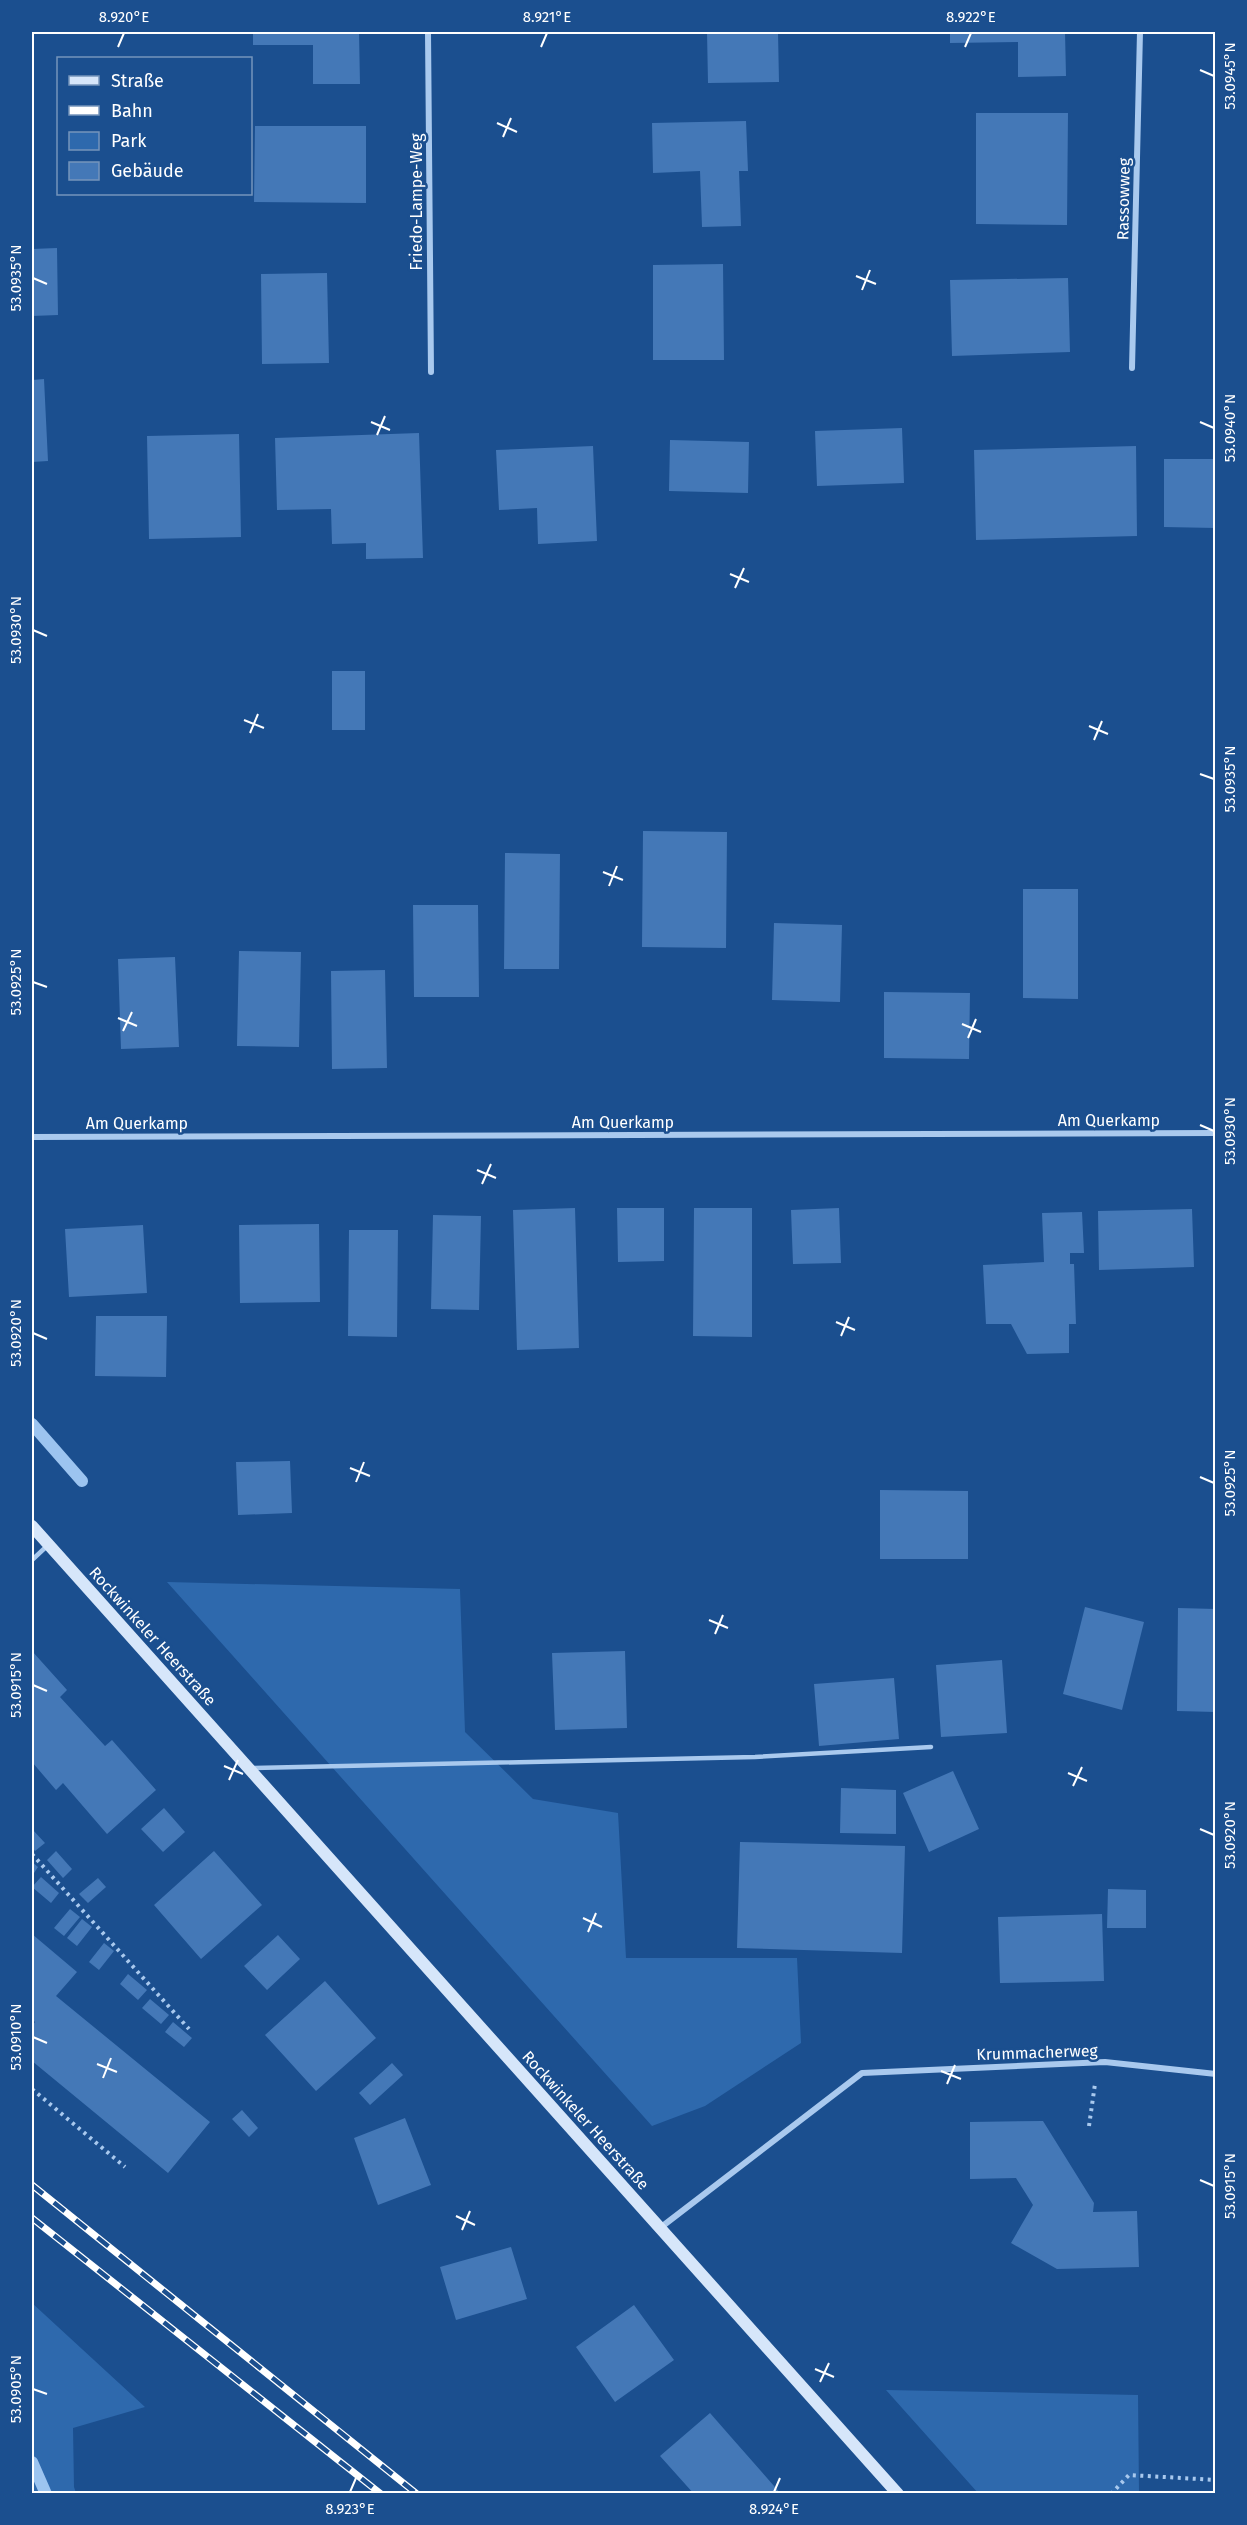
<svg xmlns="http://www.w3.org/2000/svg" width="1247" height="2525" font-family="'Fira Sans',sans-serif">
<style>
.green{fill:#2e69ad}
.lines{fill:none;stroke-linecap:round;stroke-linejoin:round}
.stream{stroke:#9cc4f0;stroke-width:12}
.building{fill:#4478b7}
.path{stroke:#a9c9ee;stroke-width:4;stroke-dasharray:3 4.5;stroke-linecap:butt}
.lane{stroke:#a9c9ee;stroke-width:4.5}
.street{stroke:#a9c9ee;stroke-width:6}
.secondary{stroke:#d6e6fa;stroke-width:12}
.rail-casing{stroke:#fff;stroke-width:7}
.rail{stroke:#1b4f8f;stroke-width:4.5;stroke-dasharray:14;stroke-linecap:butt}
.ticks{fill:none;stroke:#fff;stroke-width:2}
.labels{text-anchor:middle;stroke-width:5;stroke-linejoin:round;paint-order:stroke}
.street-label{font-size:16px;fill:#fff;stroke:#1b4f8f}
.neatline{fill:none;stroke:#fff;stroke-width:2}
.ticks-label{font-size:15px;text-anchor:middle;fill:#fff}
</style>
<rect width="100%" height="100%" fill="#1b4f8f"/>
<!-- green -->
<path class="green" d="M167,1582L460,1589L465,1732L533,1799L618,1813L626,1958H797L801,2043L705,2106L652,2126Z
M32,2303L145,2407L73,2428L74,2487L76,2493H32Z
M886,2390L1138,2395L1139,2493H978Z"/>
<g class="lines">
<!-- stream -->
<path class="stream" d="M32,1424L82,1481
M32,2462L46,2494"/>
</g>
<!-- building -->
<path class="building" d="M253,32H359L360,84H313V45H253Z
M707,32H778L779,82L708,83Z
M950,32H1065L1066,76L1018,77V42L950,43Z
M976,113H1068L1067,225L976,224Z
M746,121L748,171H739L741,226L702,227L700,171L653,173L652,123Z
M255,126H366V203L254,202Z
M57,248L58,315L32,316V249Z
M723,264L724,360H653V265Z
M327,273L329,363L262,364L261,274Z
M1068,278L1070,352L952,356L950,280Z
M44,379L48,461L32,462V380Z
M902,428L904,483L817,486L815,431Z
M419,433L423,558L366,559V543L332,544L331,509L277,510L275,438Z
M239,434L241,537L149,539L147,436Z
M670,440L749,442L748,493L669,491Z
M593,446L597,541L538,544L537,508L499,510L496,450Z
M1136,446L1137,536L976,540L974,450Z
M1164,459H1216V528L1164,527Z
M332,671H365V730H332Z
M643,831L727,832L726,948L642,947Z
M505,853L560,854L559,969H504Z
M1023,889H1078V999L1023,998Z
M413,905H478L479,997H414Z
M774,923L842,925L840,1002L772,1000Z
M239,951L301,952L299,1047L237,1046Z
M175,957L179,1047L121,1049L118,959Z
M385,970L387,1068L332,1069L331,971Z
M884,992L970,993L969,1059L884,1058Z
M575,1208L579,1348L517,1350L513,1210Z
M617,1208H664V1261L618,1262Z
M694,1208H752V1337L693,1336Z
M839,1208L841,1263L793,1264L791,1210Z
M1192,1209L1194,1267L1099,1270L1098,1211Z
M1082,1212L1084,1253H1070V1264H1074L1076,1324H1069V1353L1027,1354L1011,1324H986L983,1265L1044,1262L1042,1213Z
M433,1215L481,1216L479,1310L431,1309Z
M319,1224L320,1302L240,1303L239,1225Z
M143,1225L147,1293L69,1297L65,1229Z
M349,1230H398L397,1337L348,1336Z
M96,1316H167L166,1377L95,1376Z
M290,1461L292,1513L238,1515L236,1462Z
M880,1490L968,1491V1559H880Z
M1085,1607L1144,1622L1122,1710L1063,1694Z
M1178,1608L1216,1609V1712L1177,1711Z
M32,1651L67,1690L60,1697L105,1746L112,1740L156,1790L107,1834L63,1783L56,1790L32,1762Z
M625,1651L627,1728L555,1730L552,1653Z
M1002,1660L1007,1733L941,1737L936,1665Z
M894,1678L899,1739L819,1746L814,1684Z
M953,1771L979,1829L929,1852L903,1793Z
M841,1788L896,1790V1834L840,1833Z
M164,1808L185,1832L163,1852L141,1829Z
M32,1829L45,1843L35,1851L32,1847Z
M740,1842L905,1846L902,1953L737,1948Z
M56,1851L72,1869L63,1878L47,1860Z
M214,1851L262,1905L201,1959L154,1905Z
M32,1862L38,1867L32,1876Z
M41,1877L59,1893L51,1903L32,1887Z
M98,1878L106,1887L88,1903L79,1894Z
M1108,1889L1146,1890V1928H1107Z
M70,1909L80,1917L64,1936L54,1928Z
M1102,1914L1104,1981L1000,1983L998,1917Z
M82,1919L92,1927L77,1946L67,1938Z
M32,1934L77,1972L56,1996L210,2122L168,2173L32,2061V2026L35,2022L32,2019Z
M278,1935L300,1959L267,1990L244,1966Z
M104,1943L114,1951L99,1970L89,1962Z
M128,1974L147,1990L138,2000L120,1984Z
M325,1981L376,2038L316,2091L265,2035Z
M150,1999L169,2015L161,2024L142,2008Z
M173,2022L192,2038L184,2047L165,2032Z
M392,2063L403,2075L370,2105L359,2093Z
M242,2110L258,2128L249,2137L232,2119Z
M405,2118L431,2185L378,2205L354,2138Z
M1043,2121L1094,2203L1093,2212L1137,2211L1139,2267L1057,2269L1011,2243L1033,2205L1016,2178L970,2179V2122Z
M1214,2204H1216V2226H1213Z
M511,2247L527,2299L456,2320L440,2267Z
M634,2305L674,2360L615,2402L576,2347Z
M710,2413L731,2437L781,2494H694L660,2456Z"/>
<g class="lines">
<!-- path -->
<path class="path" d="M32,1854L189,2029
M32,2089L125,2167
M1089,2126L1095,2084
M1111,2494L1129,2475L1216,2480"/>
<!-- lane -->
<path class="lane" d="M32,1560L47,1546
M252,1768L755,1757L931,1747"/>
<!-- street -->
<path class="street" d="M428,32L431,372
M1132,368L1140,32
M32,1137L1216,1133
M660,2228L862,2073L1105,2062L1216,2074"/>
<!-- secondary -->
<path class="secondary" d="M32,1526L898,2494"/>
<defs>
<path id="rail" d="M32,2185L417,2494
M32,2218L381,2494"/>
</defs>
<!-- rail casing -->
<use href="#rail" class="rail-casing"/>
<!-- rail -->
<use href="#rail" class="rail"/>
</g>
<!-- ticks -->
<path class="ticks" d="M118,47L124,33M541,47L547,33M965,47L971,33M1200,70L1214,76M497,123L517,132M503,137L511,118M856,276L876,284M33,278L47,284M862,290L870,270M371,422L390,430M1200,422L1214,428M377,435L385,416M730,574L749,582M735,588L744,568M33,630L47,636M244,720L264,728M1089,726L1108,734M250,733L258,714M1094,740L1102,721M1200,774L1214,779M603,872L623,880M609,886L617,866M33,982L47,987M118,1018L137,1026M962,1024L981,1032M123,1031L132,1012M968,1038L976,1019M1200,1125L1214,1131M477,1170L496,1178M482,1184L491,1164M836,1322L855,1330M33,1333L47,1339M841,1336L849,1317M350,1468L370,1476M1200,1477L1214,1483M356,1482L364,1462M709,1620L728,1628M715,1634L723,1615M33,1685L47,1691M224,1766L243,1774M1068,1773L1087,1781M229,1780L238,1760M1073,1786L1082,1767M1200,1829L1214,1835M583,1918L602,1927M588,1932L596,1913M33,2037L47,2043M97,2064L117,2072M941,2071L961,2079M103,2078L111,2058M947,2084L955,2065M1200,2180L1214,2186M456,2216L475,2225M462,2230L470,2211M815,2369L834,2377M820,2382L829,2363M33,2389L47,2394M350,2492L356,2478M774,2492L780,2478"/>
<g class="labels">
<!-- street labels -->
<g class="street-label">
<text transform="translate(1123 199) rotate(-89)" y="6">Rassowweg</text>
<text transform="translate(416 202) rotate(-90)" y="6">Friedo-Lampe-Weg</text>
<text x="1109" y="1126">Am Querkamp</text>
<text x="623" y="1128">Am Querkamp</text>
<text x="137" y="1129">Am Querkamp</text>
<text transform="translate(153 1636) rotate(48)" y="6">Rockwinkeler Heerstraße</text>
<text transform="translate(1037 2052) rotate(-2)" y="6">Krummacherweg</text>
<text transform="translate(586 2120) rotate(48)" y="6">Rockwinkeler Heerstraße</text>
</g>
</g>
<!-- border -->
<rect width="1247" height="2525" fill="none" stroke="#1b4f8f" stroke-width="66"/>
<!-- legend -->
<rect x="57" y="57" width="195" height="138" fill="#1b4f8f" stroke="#7695bc" stroke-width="1.5"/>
<rect x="69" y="76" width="30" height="9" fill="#d6e6fa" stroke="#7695bc" stroke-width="1.5"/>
<text x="111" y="87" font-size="18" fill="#ffffff">Straße</text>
<rect x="69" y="106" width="30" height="9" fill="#ffffff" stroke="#7695bc" stroke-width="1.5"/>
<text x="111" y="117" font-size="18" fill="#ffffff">Bahn</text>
<rect x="69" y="132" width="30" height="18" fill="#2e69ad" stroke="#7695bc" stroke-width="1.5"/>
<text x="111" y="147" font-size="18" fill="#ffffff">Park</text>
<rect x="69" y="162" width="30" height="18" fill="#4478b7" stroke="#7695bc" stroke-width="1.5"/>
<text x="111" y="177" font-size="18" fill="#ffffff">Gebäude</text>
<rect x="33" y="33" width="1181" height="2459" class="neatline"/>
<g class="ticks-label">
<text x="124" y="22">8.920°E</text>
<text x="547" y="22">8.921°E</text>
<text x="971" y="22">8.922°E</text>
<text transform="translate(1230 76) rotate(-90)" y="5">53.0945°N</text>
<text transform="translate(16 278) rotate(-90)" y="5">53.0935°N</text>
<text transform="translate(1230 428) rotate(-90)" y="5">53.0940°N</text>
<text transform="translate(16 630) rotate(-90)" y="5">53.0930°N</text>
<text transform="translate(1230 779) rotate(-90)" y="5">53.0935°N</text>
<text transform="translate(16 982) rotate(-90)" y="5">53.0925°N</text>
<text transform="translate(1230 1131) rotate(-90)" y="5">53.0930°N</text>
<text transform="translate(16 1333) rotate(-90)" y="5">53.0920°N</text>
<text transform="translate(1230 1483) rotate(-90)" y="5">53.0925°N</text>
<text transform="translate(16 1685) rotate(-90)" y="5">53.0915°N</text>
<text transform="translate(1230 1835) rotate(-90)" y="5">53.0920°N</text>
<text transform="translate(16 2037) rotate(-90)" y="5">53.0910°N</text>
<text transform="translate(1230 2186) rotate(-90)" y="5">53.0915°N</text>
<text transform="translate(16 2389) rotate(-90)" y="5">53.0905°N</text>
<text x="350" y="2514">8.923°E</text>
<text x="774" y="2514">8.924°E</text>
</g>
</svg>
